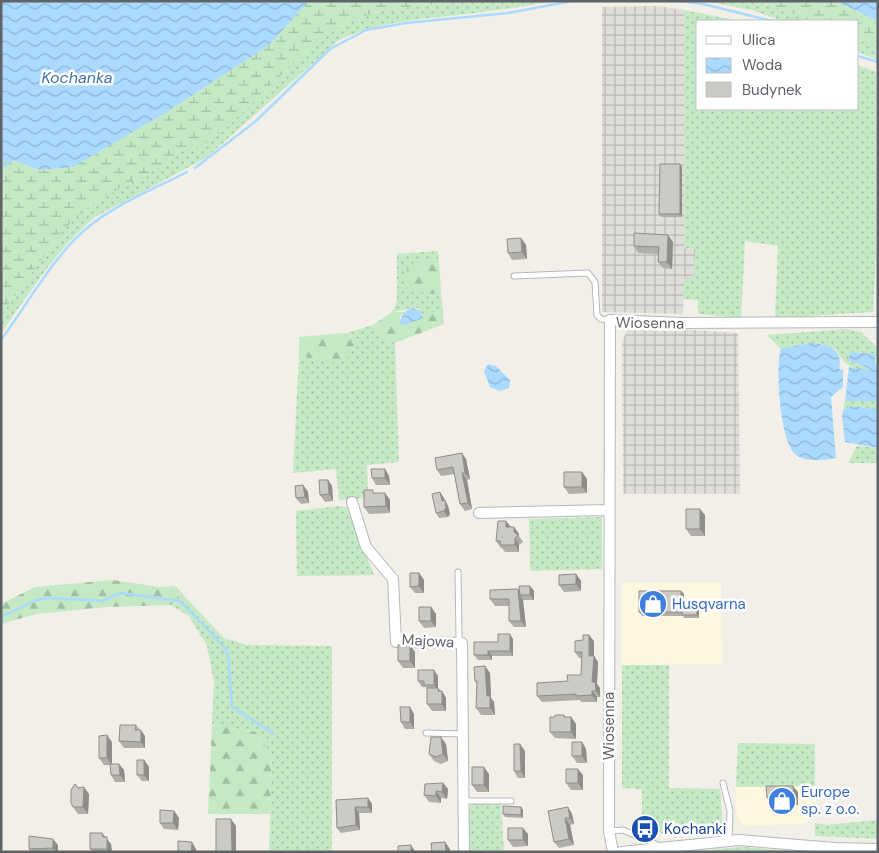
<svg xmlns="http://www.w3.org/2000/svg" width="879" height="853" font-family="'DM Sans',sans-serif">
<style>
.commercial{fill:#fef7e0}
.industrial{fill:url(#industrial-grid)}
.grass{fill:url(#grass-dots)}
.forest{fill:url(#forest-firs)}
.wetland{fill:url(#wetland-marsh)}
.water{fill:url(#water-waves)}
.lines{fill:none;stroke-linecap:round;stroke-linejoin:round}
.stream{stroke:#aadaff;stroke-width:2.5}
.lane-casing{stroke:#b5b8bc;stroke-width:7}
.street-casing{stroke:#b5b8bc;stroke-width:12}
.lane{stroke:#fff;stroke-width:5}
.street{stroke:#fff;stroke-width:10}
.wall{fill:#afaea9}
.shaded-wall{fill:#8f8d8a}
.building{fill:#cccac5;stroke:#8f8d8a}
.labels{text-anchor:middle;stroke-width:5;stroke-linejoin:round;paint-order:stroke}
.street-label{font-size:15px;fill:#5f6368;stroke:#fff}
.shop-label{font-size:15px;fill:#366cbe;stroke:#fff;text-anchor:start}
.transit-label{font-size:15px;fill:#164399;stroke:#fff;text-anchor:start}
.water-label{font-size:16px;font-style:italic;fill:#4174aa;stroke:#fff}
</style>
<defs>
<pattern id="industrial-grid" width="8" height="8" patternUnits="userSpaceOnUse" patternTransform="scale(1.25)"><rect width="8" height="8" fill="#e0deda"/><path d="M0 4h8M4 0v8" fill="none" stroke="#b9b8b5"/></pattern>
<pattern id="grass-dots" width="8" height="8" patternUnits="userSpaceOnUse" patternTransform="scale(1.25)"><rect width="8" height="8" fill="#c5e8c5"/><path d="M2 2h.1M6 6h.1" fill="none" stroke="#a3c0a4" stroke-width="1.8" stroke-linecap="round"/></pattern>
<pattern id="forest-firs" width="22" height="20" patternUnits="userSpaceOnUse" patternTransform="scale(1.25)"><rect width="22" height="20" fill="#c5e8c5"/><path d="M5 1l3.5 6h-7zM16 11l3.5 6h-7z" fill="#a3c0a4"/></pattern>
<pattern id="wetland-marsh" width="20" height="14" patternUnits="userSpaceOnUse" patternTransform="scale(1.25)"><rect width="20" height="14" fill="#c5e8c5"/><path d="M1 5h8M5 5V1M11 12h8M15 12V8" fill="none" stroke="#a3c0a4"/></pattern>
<pattern id="water-waves" width="16" height="10" patternUnits="userSpaceOnUse" patternTransform="scale(1.25)"><rect width="16" height="10" fill="#aadaff"/><path d="M0 5q4-4 8 0t8 0" fill="none" stroke="#8eb4d2"/></pattern>
</defs>
<rect width="100%" height="100%" fill="#f1efe8"/>
<!-- commercial -->
<path class="commercial" d="M622,583H721L722,664L622,665Z
M815,786L816,813L807,814V823L744,826L737,818L736,787Z"/>
<!-- industrial -->
<path class="industrial" d="M659,6L684,10V248L696,249L693,278L684,279L683,314L602,312V7Z
M629,326L738,333L740,494H623L622,342Z"/>
<!-- grass -->
<path class="grass" d="M462,1H554C525,6 496,11 467,14C423,19 379,21 339,40L206,158L95,217C57,248 30,293 1,333V315L63,230L93,203L167,163L176,152L189,148H199L224,130L307,51L344,23L384,10Z
M704,1H756L819,21H782L752,10Z
M684,10L740,21H698V109H858V65L876,72V255L873,312L775,318L778,246L745,241L741,318L698,314V300L683,299L684,278H693L696,249L684,248Z
M858,37L878,45V60L858,52Z
M438,251L439,263L433,259L434,294L441,290L443,313L433,312L423,318L422,313L418,308L392,312L397,302V254Z
M373,325L377,333L395,343L399,462L367,465L368,498L339,500L336,469L293,473L299,355L330,363L354,340L347,333Z
M846,329L861,332L878,348L876,366L875,354L858,352L850,361L872,370C855,373 843,364 836,349L810,343L781,349L767,335Z
M845,401H878V409L850,406L843,411Z
M857,446L878,448V463H848Z
M339,506L347,507L374,575L297,576L296,511Z
M602,517V569L530,571L529,519Z
M175,586L224,638L247,645L332,646V852H269L272,756L256,732L212,725L214,682L207,646L189,616L171,605L177,599Z
M622,665H669V788L720,789L723,830L667,836L642,824V789L622,788Z
M738,743L815,744V786L736,787Z
M472,804H501L504,852H469V807Z
M878,820V839L815,836V823L826,825Z
M745,847L797,852H712L713,849Z"/>
<!-- forest -->
<path class="forest" d="M434,259L439,263L441,290L434,294L408,291L405,278L408,266L424,260Z
M392,312H404L399,319L404,325L433,312L443,313L444,324L395,343L377,333L373,325Z
M347,333L354,340V349L345,361L330,363L299,355V337Z
M113,580L160,587L175,586L177,599L171,605L107,607L36,614L1,624V604L35,587Z
M212,725L256,732L272,756L270,814H208Z"/>
<!-- wetland -->
<path class="wetland" d="M309,1H462L384,10L344,23L307,51L224,130L199,148H189L176,152L167,163L93,203L63,230L1,315V162L12,160L40,170Z
M756,1H836L878,21V45L858,37V21H819Z"/>
<!-- water -->
<path class="water" d="M1,1H309L269,45L165,113L73,167L40,170L12,160L1,162Z
M836,1H878V21L840,3Z
M412,308L421,311L423,318L405,325L399,324L404,312Z
M810,343C827,344 844,348 839,369L843,370V387L831,397L836,458C824,460 805,463 795,454C780,441 775,367 781,349Z
M851,352L875,354V364L878,365V401H845L849,367L872,370L848,360Z
M488,364L496,366L510,380L509,388L500,391L490,387L484,371Z
M850,406L878,409V448L845,442L842,415L843,411Z"/>
<g class="lines">
<!-- stream -->
<path class="stream" d="M680,1L703,4L772,21
M858,56L878,62
M1,168L12,160
M195,168L256,121L330,49L366,30L406,23L508,13L572,1
M1,340C26,306 55,254 87,228C116,204 154,189 187,172
M1,617L36,600L52,598L102,601L121,593L180,601L225,648L228,655L232,707L273,733"/>
<defs>
<path id="lane" d="M514,276L588,273L595,282L597,315L601,319L610,320
M458,572L459,637L462,643
M426,733L463,734
M723,783L730,811L729,841
M464,801H511
M609,831L623,830L660,846"/>
<path id="street" d="M352,502L366,547L393,579L396,642L462,643L464,852
M479,513L609,510
M613,852L609,831V806L610,320L683,323L878,322
M621,852L739,840L835,848L878,849"/>
</defs>
<!-- lane casing -->
<use href="#lane" class="lane-casing"/>
<!-- street casing -->
<use href="#street" class="street-casing"/>
<!-- lane -->
<use href="#lane" class="lane"/>
<!-- street -->
<use href="#street" class="street"/>
</g>
<!-- wall -->
<path class="wall" d="M680,164L682,167V217H661L659,214Z
M521,238L526,245L527,259L512,260L508,253Z
M673,242L672,269L663,268L658,262V254L638,253L634,246Z
M466,459L470,479L467,480L472,509L465,511L460,504L455,474L441,476L437,470Z
M385,469L389,476L390,485H376L372,478Z
M582,472L587,479V493L569,494L564,487Z
M328,480L332,486L333,501L325,502L320,495Z
M303,485L308,492L309,503L301,504L296,498Z
M375,493H385L390,500V513L369,514L364,507Z
M444,498V500L448,506L450,514L448,517L439,518L436,513Z
M705,515V536H691L686,529Z
M511,527H514L519,534V536L523,542L519,545V552H505L502,548H501L496,541Z
M419,573L424,580V593H415L410,587Z
M576,574L581,581V591L564,592L559,585Z
M530,586L534,591V600H523L526,627H514L509,621V606H495L490,599L518,589L519,591Z
M681,591L684,594V600H696L699,604V618H684L683,616H642L639,612Z
M431,607L436,614V627L424,628L419,621Z
M513,639V656H492V660H478L474,655L498,642Z
M594,641V656L598,662L597,684L600,688V697H597V702H581L580,700L542,702L537,696L581,675L582,658H579L575,652Z
M415,652V668H403L398,661Z
M490,673L491,698L494,702L495,715H481L476,708L477,685L475,681Z
M438,676V688L440,691H442L446,698V711H432L427,704V689L426,687H422L418,681Z
M414,714V729H405L401,722Z
M564,715L566,717H571L576,724V739L555,738L550,732L555,717Z
M136,725L145,736V748H124L119,741Z
M112,742V764H119L124,770L125,782H115L111,775L110,765H104L99,758Z
M582,742L586,749L587,763H577L572,756Z
M446,744L448,761L441,764L434,761L429,754Z
M525,751V778H518L514,771Z
M144,760L149,767V781H142L137,775Z
M489,774V792H477L472,785Z
M583,775V790H571L566,783Z
M443,783L448,789L447,799L441,798V803L429,802L424,795Z
M798,792V805H772L767,798Z
M89,794L88,814H78L73,807Z
M368,798L372,804V813H359L360,830L341,833L337,828L336,800Z
M521,807L523,810V818L505,817L503,814Z
M568,807L572,814L574,824L570,825L574,845L559,848L554,842Z
M174,811L179,818L178,830L164,829L160,823Z
M102,833L111,844L112,852H92L90,849Z
M528,834V846L513,847L508,840Z
M58,845V852H31L29,849Z"/>
<!-- shaded-wall -->
<path class="shaded-wall" d="M680,164L682,167V217L680,214Z
M668,235L673,242L672,269L667,262Z
M521,238L526,245L527,259L522,252Z
M462,453L466,459L470,479L465,473Z
M385,469L389,476L390,485L385,478Z
M582,472L587,479V493L582,487Z
M462,473L467,480L472,509L468,503Z
M328,480L332,486L333,501L329,494Z
M303,485L308,492L309,503L305,497Z
M440,492L444,498L446,506L442,501Z
M385,493L390,500V513L386,506Z
M445,500L448,506L450,514L448,517L444,511Z
M700,509L705,515V536L700,529Z
M506,521L511,527H506Z
M514,527L519,534V536L514,532Z
M515,538L519,545V552L515,545Z
M419,573L424,580V593L419,586Z
M576,574L581,581V591L576,584Z
M530,586L534,591V600L530,595Z
M518,589L522,595H520L523,600L526,627L521,621Z
M681,591L684,594V604L681,600Z
M696,600L699,604V618L697,615Z
M431,607L436,614V627L431,621Z
M510,634L513,639V656L510,651Z
M589,635L594,641V656L598,662L597,684L600,688V697L596,691L592,682L589,656Z
M410,645L415,652V668L410,661Z
M488,651L492,656V660L488,655Z
M485,666L490,673L491,698L494,702L495,715L490,708L487,696Z
M434,670L438,676V691L434,685Z
M438,688L442,693V691L446,698V711L442,704Z
M592,691L597,697V702L592,695Z
M410,707L414,714V729L410,722Z
M571,717L576,724V739L571,732Z
M141,730L145,736V748L141,742Z
M107,735L112,742V765L107,758Z
M441,737L446,744L448,761L443,754Z
M582,742L586,749L587,763L582,756Z
M520,744L525,751V778L521,771Z
M144,760L149,767V781L144,775Z
M119,764L124,770L125,782L120,775Z
M484,767L489,774V792L484,785Z
M578,769L583,775V790L578,783Z
M443,783L448,789L447,799L442,792Z
M793,786L798,792V805L794,798Z
M84,787L89,794L88,814L83,807Z
M436,791L441,798V803L436,796Z
M368,798L372,804V813L368,807Z
M355,807L359,813L360,830L356,825Z
M521,807L523,810V818L521,815Z
M568,807L572,814L574,824L570,818Z
M174,811L179,818L178,830L173,823Z
M565,818L570,825L574,845L569,839Z
M231,819L236,826V852H232Z
M523,828L528,834V846L523,840Z
M102,833L111,844L112,852H108L103,837Z
M53,839L58,845V852H56L53,848Z
M192,842L196,849V852H191Z
M445,842L450,849V852H446Z
M411,845L415,851V852H411Z"/>
<!-- building -->
<path class="building" d="M660,164H680V214H659Z
M634,233L668,235L667,262H658L659,247L634,246Z
M521,238L522,252L508,253L507,239Z
M462,453L465,473H462L468,503L460,504L453,467L437,470L435,458Z
M371,469H385V478H372Z
M564,472H582V487H564Z
M319,480H328L329,494L320,495Z
M303,485L305,497L296,498L295,486Z
M364,490H373V493H385L386,506L364,507Z
M440,492L442,501L445,500L446,508L444,511L436,513L432,494Z
M686,509H700V529H686Z
M498,521H506V527H514V532L518,535L515,538V545H501L500,541H496Z
M410,573H419V586L410,587Z
M576,574V584L559,585V575Z
M519,586H530V595H520Z
M518,589L521,621H509V599H490V590Z
M639,591H681V600H696L697,615H682V612H639Z
M419,607H431V621H419Z
M498,634H510V651H488V655H474V642H498Z
M583,635H589V656H594L592,682H595L596,691H592V695L576,696V694L537,696V683L568,681L567,675H581L582,652H575V641L583,640Z
M398,645H410V661H398Z
M485,666L487,696H490V708H476L477,681H475L474,667Z
M418,670H434V685H424V681H418Z
M427,688H438V691H442V704H427Z
M400,707H410V722H401Z
M555,715H564V717H571V732H550V717H555Z
M120,725H136L135,730H141V742L119,741Z
M107,735V758H99V736Z
M431,737H441L443,754L436,757L429,754Z
M572,742H582V756H572Z
M514,744H520L521,771H514Z
M137,760H144V775H137Z
M110,764H119L120,775H111Z
M472,767H484V785H472Z
M566,769H578V783H566Z
M443,783L442,792L436,791V796L424,795L425,784Z
M75,784L78,788L84,787L83,807H73L71,803V790Z
M766,786H793L794,798H767Z
M368,798V807H355L356,825L337,828L336,800Z
M503,806L521,807V815L503,814Z
M568,807L570,818H565L569,839L554,842L548,811Z
M160,810L174,811L173,823H160Z
M216,819H231L232,852H216Z
M508,828H523V840H508Z
M90,833H102L103,837H107V849H90Z
M29,836L53,839V848L29,849Z
M178,841L192,842L191,852H178Z
M445,842L446,852H432L431,843Z
M411,845V852H398V846Z"/>
<!-- icons -->
<defs>
<symbol id="shop-disc" viewBox="-11 -11 22 22"><circle r="9.5" fill="#3f7fe0" stroke="#fff"/><path d="M-5-2.5h2.3a2.7 3.5 0 0 1 5.4 0H5L5.5 6h-11ZM-1.5-2.5h3a1.5 2.3 0 0 0-3 0Z" fill="#fff"/></symbol>
<symbol id="bus-disc" viewBox="-11 -11 22 22"><circle r="9.5" fill="#1a4fb4" stroke="#fff"/><path d="M-5-6H5V4H4V6H2V4H-2V6H-4V4H-5ZM-3.5-4V0h7V-4ZM-3.5 1.2v1.5H-2V1.2ZM2 1.2v1.5H3.5V1.2Z" fill="#fff"/></symbol>
</defs>
<g fill-rule="evenodd">
<use href="#shop-disc" x="637" y="588" width="32" height="32"/>
<use href="#shop-disc" x="766" y="785" width="32" height="32"/>
<use href="#bus-disc" x="629" y="813" width="32" height="32"/>
</g>
<g class="labels">
<!-- street labels -->
<g class="street-label">
<text transform="translate(650 323) rotate(1)" y="5">Wiosenna</text>
<text transform="translate(428 641) rotate(3)" y="5">Majowa</text>
<text transform="translate(609 726) rotate(-90)" y="5">Wiosenna</text>
</g>
<!-- shop labels -->
<g class="shop-label">
<text x="672" y="609">Husqvarna</text>
<text x="801" y="797">Europe<tspan x="801" dy="17">sp. z o.o.</tspan></text>
</g>
<!-- transit labels -->
<g class="transit-label">
<text x="664" y="834">Kochanki</text>
</g>
<!-- water labels -->
<g class="water-label">
<text x="77" y="83">Kochanka</text>
</g>
</g>
<!-- border -->
<rect width="879" height="853" fill="none" stroke="#5f6368" stroke-width="5"/>
<!-- legend -->
<rect x="696" y="20" width="162" height="90" fill="#ffffff" stroke="#bfc1c3"/>
<rect x="706" y="36" width="25" height="8" fill="#ffffff" stroke="#bfc1c3"/>
<text x="742" y="45" font-size="15" fill="#5f6368">Ulica</text>
<rect x="706" y="58" width="25" height="15" fill="url(#water-waves)" stroke="#bfc1c3"/>
<text x="742" y="70" font-size="15" fill="#5f6368">Woda</text>
<rect x="706" y="82" width="25" height="15" fill="#cccac5" stroke="#bfc1c3"/>
<text x="742" y="95" font-size="15" fill="#5f6368">Budynek</text>
</svg>
